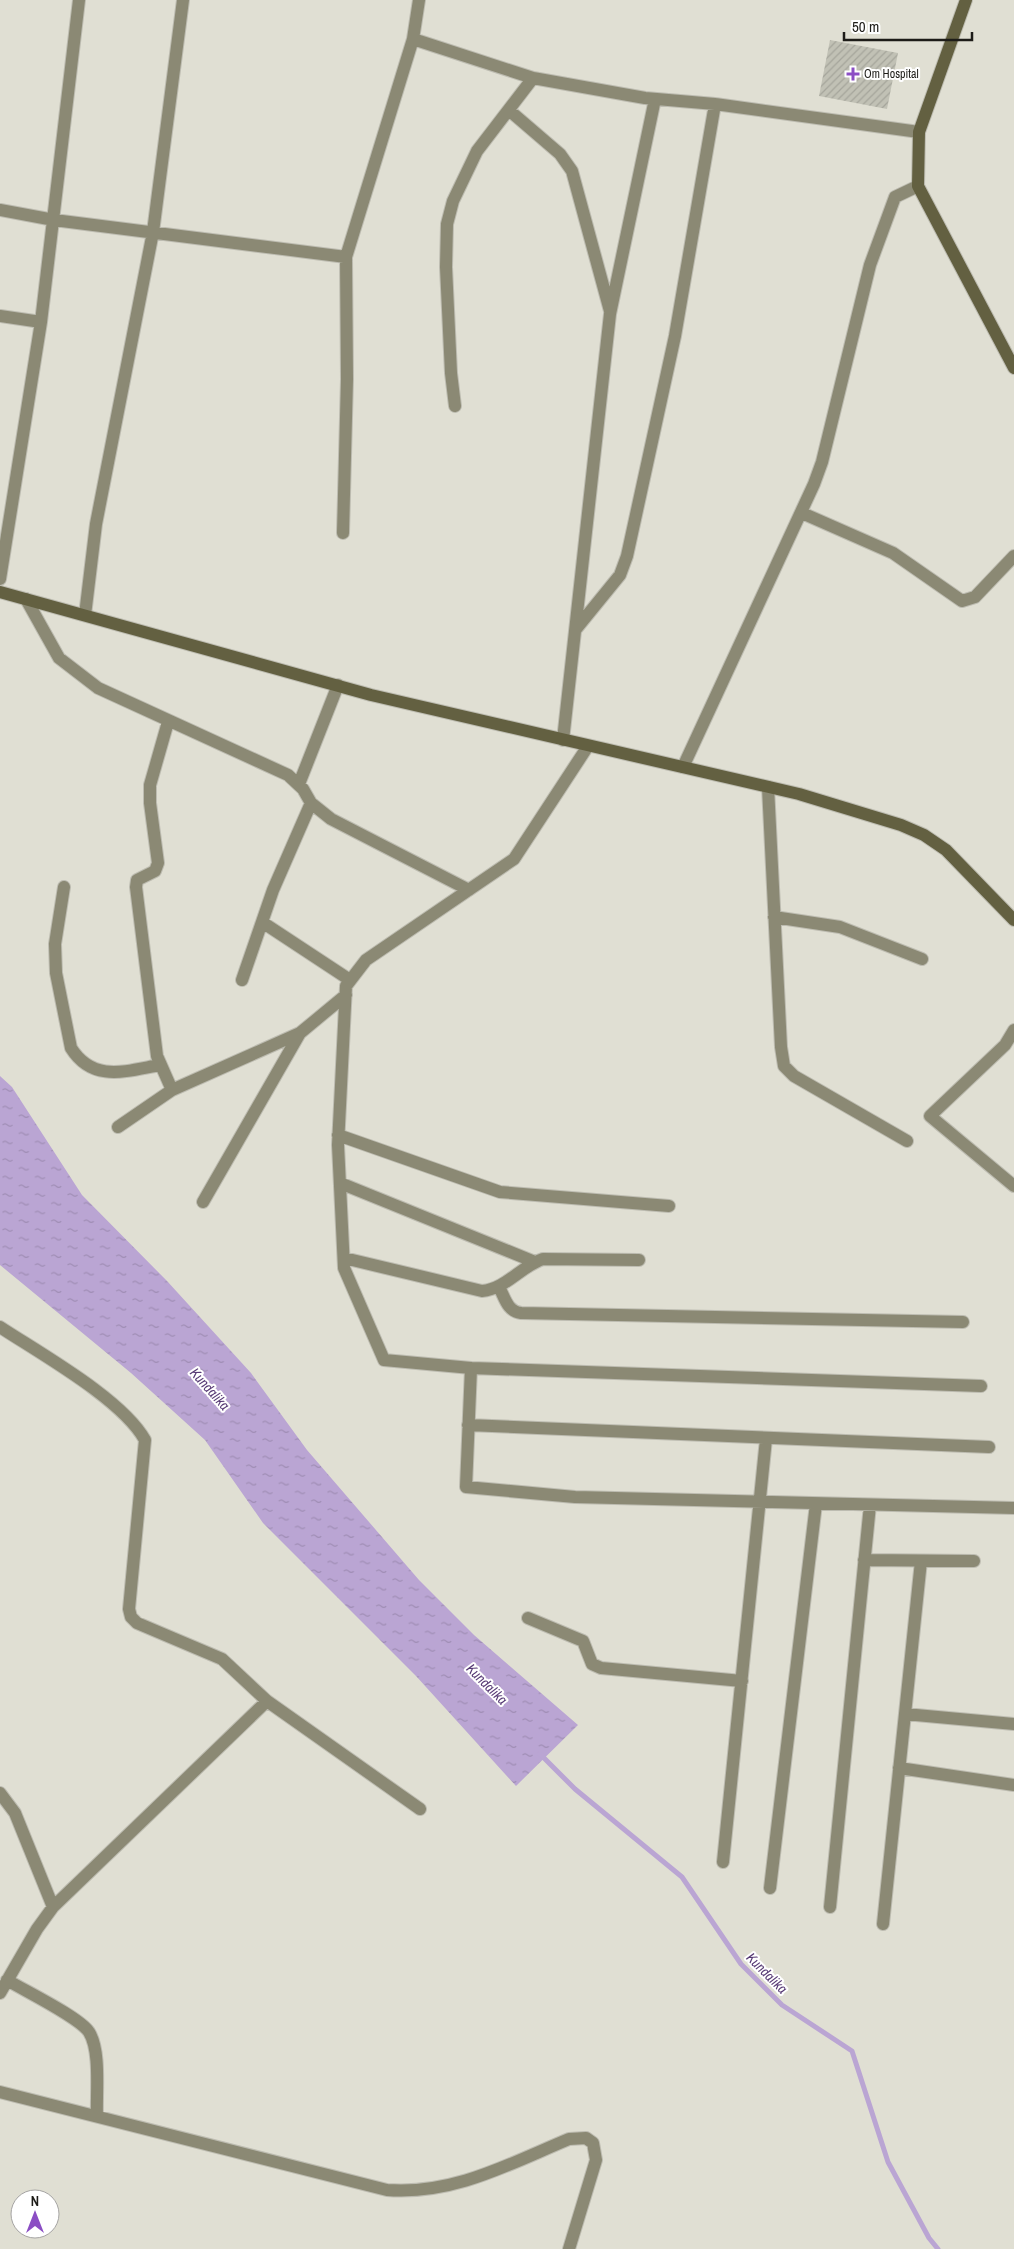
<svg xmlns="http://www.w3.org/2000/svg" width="1014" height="2249" font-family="'Archivo Narrow',sans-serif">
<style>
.water{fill:url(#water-ripples)}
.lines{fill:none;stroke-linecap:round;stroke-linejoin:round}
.stream{stroke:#baa5d3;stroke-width:5}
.building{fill:url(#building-hatch)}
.street-casing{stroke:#bdbcb1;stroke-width:14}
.secondary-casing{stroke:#bdbcb1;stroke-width:14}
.street{stroke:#8b8974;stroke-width:12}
.secondary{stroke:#636041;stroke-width:12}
.poi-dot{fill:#8b4ec4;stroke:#fff;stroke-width:2}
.labels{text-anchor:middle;stroke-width:4;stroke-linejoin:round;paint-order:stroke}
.poi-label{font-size:12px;fill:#1d1c18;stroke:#fff;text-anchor:start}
.water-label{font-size:14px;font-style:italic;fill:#563974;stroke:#fff}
</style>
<defs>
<pattern id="water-ripples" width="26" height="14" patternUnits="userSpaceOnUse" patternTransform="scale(1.25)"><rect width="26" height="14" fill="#baa5d3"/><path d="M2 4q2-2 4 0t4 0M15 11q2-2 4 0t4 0" fill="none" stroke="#9f8db4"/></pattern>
<pattern id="building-hatch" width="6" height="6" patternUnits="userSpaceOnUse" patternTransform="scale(1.25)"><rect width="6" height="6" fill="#c1c1b5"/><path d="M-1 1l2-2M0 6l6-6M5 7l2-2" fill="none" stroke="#a5a59b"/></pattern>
</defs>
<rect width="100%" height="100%" fill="#e0dfd3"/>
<!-- water -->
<path class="water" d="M0,1076L12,1087L82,1195L167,1281L251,1373L307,1450L419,1580L474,1635L578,1725L516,1786L416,1676L263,1523L205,1440L131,1373L0,1265Z"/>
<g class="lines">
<!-- stream -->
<path class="stream" d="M540,1754L575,1789L682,1877L741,1964L782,2005L852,2051L888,2162L929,2238L938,2249"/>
</g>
<!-- building -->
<path class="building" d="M830,40L898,53L887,109L819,96Z"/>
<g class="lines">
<defs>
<path id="street" d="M413,39L533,78L645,98L715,104L919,132
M510,111L560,154L572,171L610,311
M0,210L54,220L346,257
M0,316L41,322
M455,406L451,373L446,267L447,224L453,201L477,151L533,78
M802,513L893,553L962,601L975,597L1014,556
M343,533L347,379L346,257L413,39L419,0
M0,579L41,322L79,0
M26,599L59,658L98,688L288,775L303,789L311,803L331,819L469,890
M85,615L96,524L153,232L183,0
M576,629L620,575L627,556L675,336L715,104
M168,722L150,785V803L158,863L155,871L137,880L136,887L157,1056L172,1090
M563,740L610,314L655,99
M588,746L514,859L366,960L346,986L338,1145L344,1268L384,1360L471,1368L466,1487L575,1497L1014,1508
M683,767L814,484L822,462L870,265L895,197L918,186
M299,784L338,685
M768,787L781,1047L784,1066L794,1076L907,1141
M64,887L55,944L56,973L71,1048C93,1083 126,1071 160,1065
M774,917L840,927L922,959
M262,922L350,980
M242,980L273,890L311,803
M1014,1030L1005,1045L930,1116L1014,1186
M118,1127L172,1090L300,1033
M338,1135L500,1192L669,1206
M340,1183L535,1262
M203,1202L300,1033L346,995
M344,1258L482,1291C506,1289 521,1266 543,1259L639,1260
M499,1287C505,1298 507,1311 521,1313L963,1322
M0,1327C41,1354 122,1399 145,1440L129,1609L131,1617L137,1623L222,1659L267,1701L420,1809
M471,1368L981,1386
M468,1425L989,1447
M864,1560L974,1561
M528,1618L583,1641L592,1664L601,1668L742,1681
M905,1714L1014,1724
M899,1768L1014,1785
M0,1793L15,1813L53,1907
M723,1862L766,1439
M770,1888L816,1504
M830,1907L870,1505
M883,1924L921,1561
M7,1980C25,1991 79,2017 89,2032C101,2051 96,2093 97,2116
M0,1993L37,1929L53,1907L267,1701
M0,2092L387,2190C454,2195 509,2164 569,2139L586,2138L593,2143L596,2160L569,2249"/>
<path id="secondary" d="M966,0L919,132L918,186L1014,368
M0,592L371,695L799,794L901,825L924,835L946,850L1014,920"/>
</defs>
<!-- street casing -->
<use href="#street" class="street-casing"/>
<!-- secondary casing -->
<use href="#secondary" class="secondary-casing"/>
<!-- street -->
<use href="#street" class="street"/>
<!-- secondary -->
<use href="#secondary" class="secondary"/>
</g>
<!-- markers -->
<path class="poi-dot" d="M850.5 66.5h5v5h5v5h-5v5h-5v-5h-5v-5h5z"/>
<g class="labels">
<!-- poi labels -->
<g class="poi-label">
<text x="864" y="78">Om Hospital</text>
</g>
<!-- water labels -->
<g class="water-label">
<text transform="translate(210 1389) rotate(48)" y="5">Kundalika</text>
<text transform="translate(487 1684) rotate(45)" y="5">Kundalika</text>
<text transform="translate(767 1973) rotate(45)" y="5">Kundalika</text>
</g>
</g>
<!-- north arrow -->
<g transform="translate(35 2214)"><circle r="24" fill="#ffffff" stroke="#a5a4a3"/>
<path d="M0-4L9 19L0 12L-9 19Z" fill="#8b4ec4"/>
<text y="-8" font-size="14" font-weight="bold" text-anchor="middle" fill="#1d1c18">N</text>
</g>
<!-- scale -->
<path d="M844 32v8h128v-8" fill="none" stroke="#1d1c18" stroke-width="2.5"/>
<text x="852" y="32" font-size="15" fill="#1d1c18" stroke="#ffffff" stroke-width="4" paint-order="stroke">50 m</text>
</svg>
